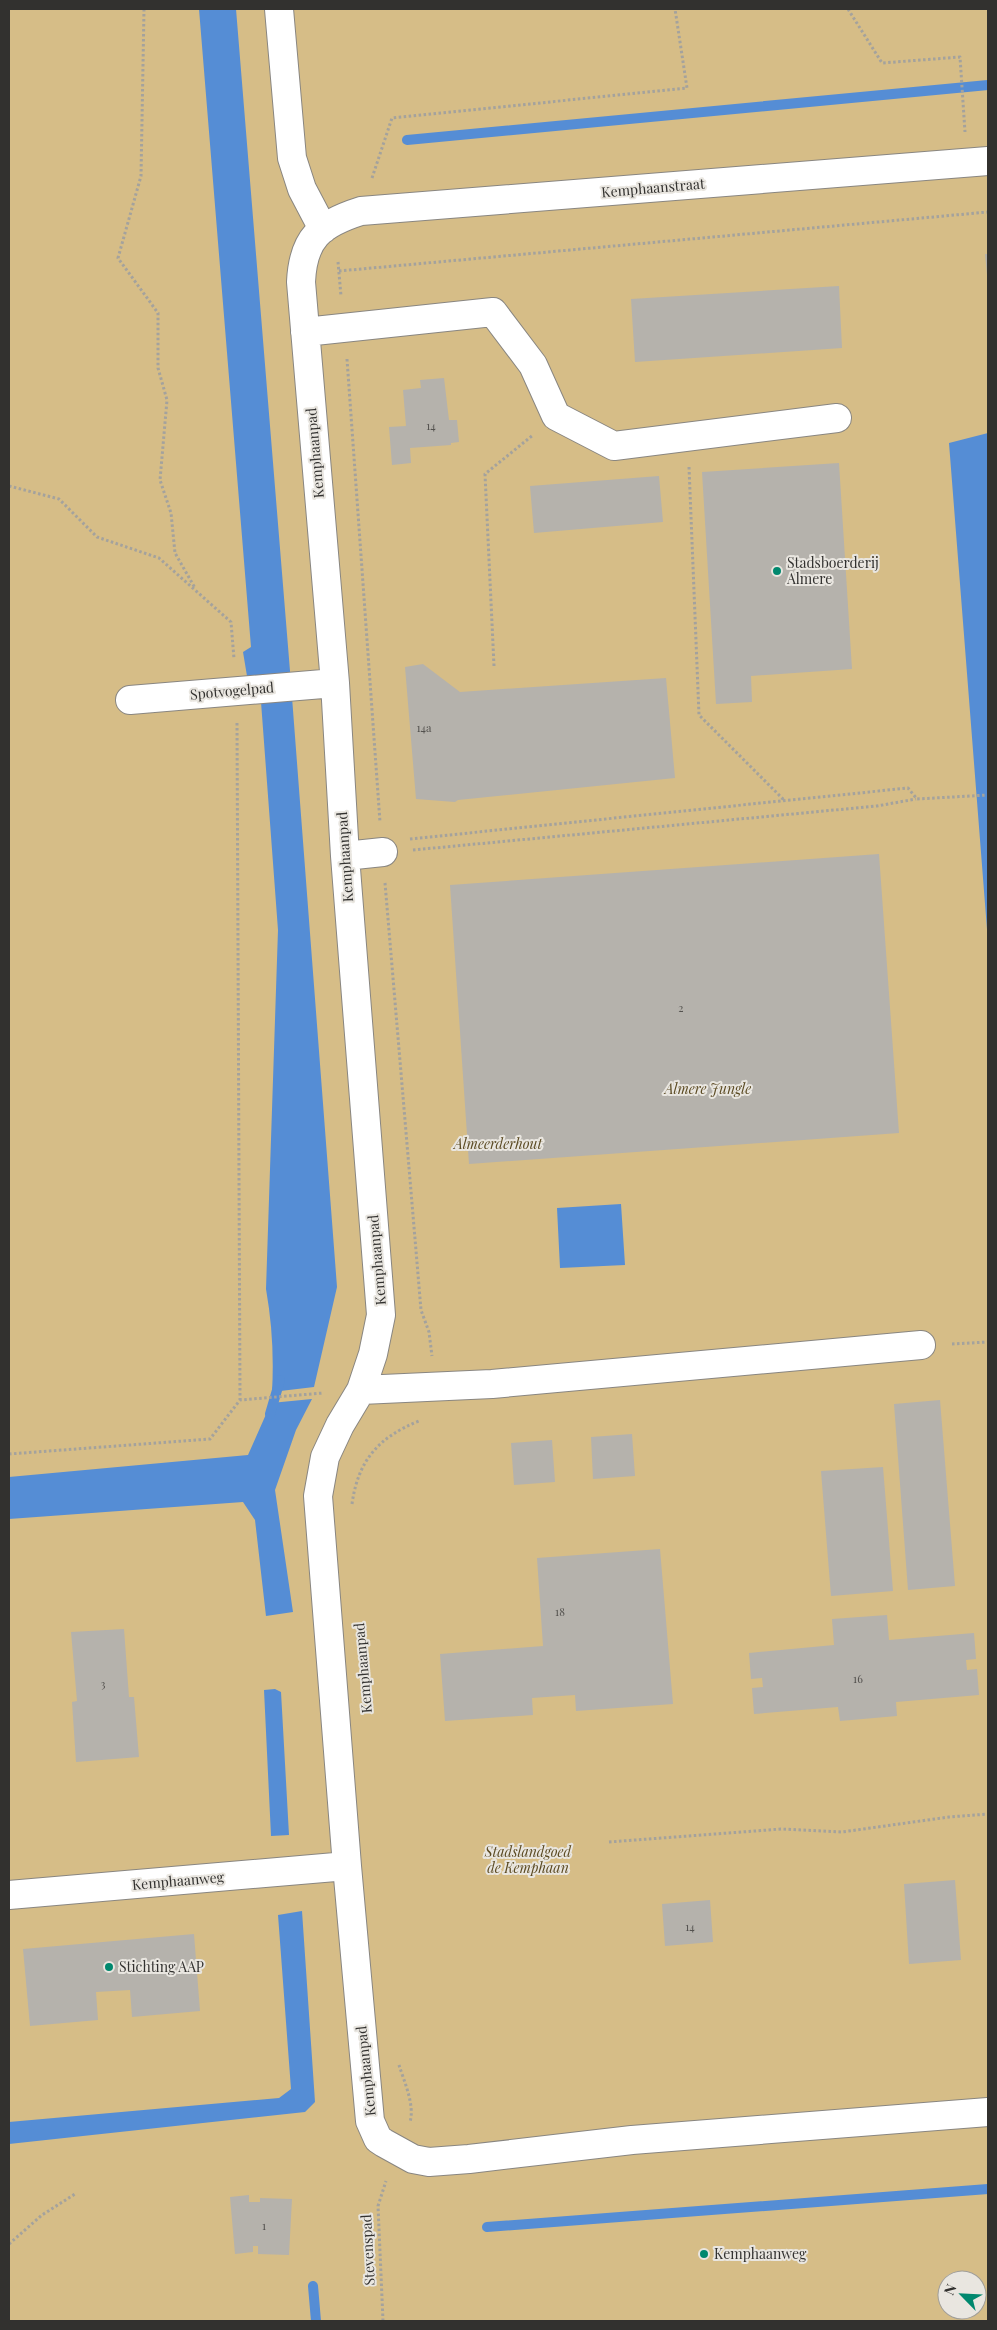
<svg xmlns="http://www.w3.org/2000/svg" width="997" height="2330" font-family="'Playfair Display',serif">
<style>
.green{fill:#d6bd87;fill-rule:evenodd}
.water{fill:#558dd5}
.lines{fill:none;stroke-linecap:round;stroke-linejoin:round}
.stream{stroke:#558dd5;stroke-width:10}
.building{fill:#b5b2ac}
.minor-casing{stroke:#898681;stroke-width:30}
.path{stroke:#a4a29d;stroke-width:3;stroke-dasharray:2.5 2.5;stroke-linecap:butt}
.minor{stroke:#fff;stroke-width:28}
.poi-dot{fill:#00886e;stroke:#e9e6e0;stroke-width:2}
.labels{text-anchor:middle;stroke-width:4;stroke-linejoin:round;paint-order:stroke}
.number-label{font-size:11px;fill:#53514e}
.street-label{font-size:14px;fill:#32312f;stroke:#e9e6e0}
.poi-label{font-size:14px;fill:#32312f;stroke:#e9e6e0;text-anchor:start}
.park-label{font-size:14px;font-style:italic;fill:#5b4a22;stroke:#e9e6e0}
</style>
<rect width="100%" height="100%" fill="#e9e6e0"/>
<!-- green -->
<path class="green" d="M9,9H988V2321H9ZM947,2280H977V2310H947Z"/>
<!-- water -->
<path class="water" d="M199,9H236L290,671L337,1287L314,1387L272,1392C274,1357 272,1323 266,1289L278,930L259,675L247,676L243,652L251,647Z
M988,433V942L949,443Z
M621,1204L625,1265L560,1268L557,1208Z
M312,1399L296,1430L275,1490L293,1612L266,1616L255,1520L243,1502L9,1519V1477L248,1455L271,1403Z
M275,1689L281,1692L289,1835L271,1836L264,1690Z
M302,1911L315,2102L305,2112L9,2144V2122L279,2098L291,2089L278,1915Z"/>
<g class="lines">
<!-- stream -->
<path class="stream" d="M407,140L988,85
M270,1414L280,1380
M487,2227L988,2189
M313,2286L316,2321"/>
</g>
<!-- building -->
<path class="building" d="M985,254H988V275H987Z
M839,286L842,348L635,362L631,299Z
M444,378L449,420H457L459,442L451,443V445L410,448L411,463L392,465L389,427L406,426L403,390L421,388L420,380Z
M839,463L852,669L751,676L752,702L716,704L702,472Z
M659,476L663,522L534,533L530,486Z
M423,664L460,692L666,678L675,778L458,800L455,802L416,799L405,667Z
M879,854L899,1133L469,1164L450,885Z
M940,1400L955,1586L908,1590L894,1404Z
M632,1434L635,1476L593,1479L591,1437Z
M552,1440L555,1482L514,1485L511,1443Z
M883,1467L893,1591L831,1596L821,1471Z
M660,1549L673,1704L576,1711L575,1695L532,1698L533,1715L445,1721L440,1654L543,1646L537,1558Z
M887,1615L889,1640L974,1633L976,1659L966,1660L967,1670L977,1669L979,1695L896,1702L897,1716L840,1721L838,1707L754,1714L752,1688L763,1687L762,1678L751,1679L749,1653L834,1645L832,1619Z
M124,1629L129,1697H134L139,1757L76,1762L72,1702L77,1701L71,1632Z
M955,1880L961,1960L909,1964L904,1884Z
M710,1900L713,1942L665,1946L662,1904Z
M194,1934L200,2011L132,2017L130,1990L96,1992L98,2020L30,2026L23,1949Z
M249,2195V2202H260V2198L292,2199L289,2255L258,2254V2246H253V2252L235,2254L230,2197Z"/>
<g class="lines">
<defs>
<path id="minor" d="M279,9L292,158L302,189L323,229
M988,161L361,211C320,224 303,238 301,282L335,683L345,856L381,1315L373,1354L361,1390L340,1425L325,1457L318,1496L347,1866L370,2121L378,2139L384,2143L413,2159L429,2162L469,2159L632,2140L988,2112
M305,332L493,312L533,365L556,416L614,446L837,418
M130,700L335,683
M345,856L383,852
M361,1390L492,1384L921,1345
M9,1895L347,1866"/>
</defs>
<!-- minor casing -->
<use href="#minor" class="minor-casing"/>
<!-- path -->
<path class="path" d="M144,9L141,176L118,258L158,313V368L167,400L160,480L171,513L175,553L195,588
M848,9L882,63L960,57L965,132
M372,178L392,118L687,88L675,9
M338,262L341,296
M339,271L988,212
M347,359L380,822
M689,467L699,715L784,800
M9,486L59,499L97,537L159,558L231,622L234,659
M494,666L485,474L533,435
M237,723L240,1400
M410,839L908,788L917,799L988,795
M413,850L877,806L916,799
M385,883L421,1310L429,1332L432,1356
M952,1344L988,1342
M9,1454L210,1439L240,1400L323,1393
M352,1504C358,1460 379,1437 419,1421
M609,1842L781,1829L842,1832L949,1817L988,1814
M399,2065C404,2081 415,2105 410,2122
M9,2244L42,2215L75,2194
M383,2321L378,2206L386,2181"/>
<!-- minor -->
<use href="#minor" class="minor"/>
</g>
<!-- markers -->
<g class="poi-dot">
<circle cx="777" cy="571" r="5"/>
<circle cx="109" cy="1967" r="5"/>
<circle cx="704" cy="2254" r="5"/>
</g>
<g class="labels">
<!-- number labels -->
<g class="number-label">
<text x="431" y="430">14</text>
<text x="424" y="732">14a</text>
<text x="681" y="1012">2</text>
<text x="560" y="1616">18</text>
<text x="858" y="1683">16</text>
<text x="103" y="1688">3</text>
<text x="690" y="1931">14</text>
<text x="264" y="2230">1</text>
</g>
<!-- street labels -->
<g class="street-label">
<text transform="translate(653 188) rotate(-5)" y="5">Kemphaanstraat</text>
<text transform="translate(315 453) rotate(-95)" y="5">Kemphaanpad</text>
<text transform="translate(232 691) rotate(-5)" y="5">Spotvogelpad</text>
<text transform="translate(345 857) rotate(-94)" y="5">Kemphaanpad</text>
<text transform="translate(377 1260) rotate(-95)" y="5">Kemphaanpad</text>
<text transform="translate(363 1668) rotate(-95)" y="5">Kemphaanpad</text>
<text transform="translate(178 1881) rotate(-5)" y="5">Kemphaanweg</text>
<text transform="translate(366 2071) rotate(-96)" y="5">Kemphaanpad</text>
<text transform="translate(368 2250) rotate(-93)" y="5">Stevenspad</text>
</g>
<!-- poi labels -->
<g class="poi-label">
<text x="787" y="568">Stadsboerderij<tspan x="787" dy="16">Almere</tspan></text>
<text x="119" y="1972">Stichting AAP</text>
<text x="714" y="2259">Kemphaanweg</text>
</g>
<!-- park labels -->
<g class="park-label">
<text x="708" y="1094">Almere Jungle</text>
<text x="498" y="1149">Almeerderhout</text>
<text x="528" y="1857">Stadslandgoed<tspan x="528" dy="16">de Kemphaan</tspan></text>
</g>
</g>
<!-- border -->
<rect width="997" height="2330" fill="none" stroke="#32312f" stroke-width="20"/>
<!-- north arrow -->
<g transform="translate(962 2295) rotate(294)"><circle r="24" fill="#e9e6e0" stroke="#a09e99"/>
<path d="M0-4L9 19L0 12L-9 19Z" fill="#00886e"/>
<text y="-8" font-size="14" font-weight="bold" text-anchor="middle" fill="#32312f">N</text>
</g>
</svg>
